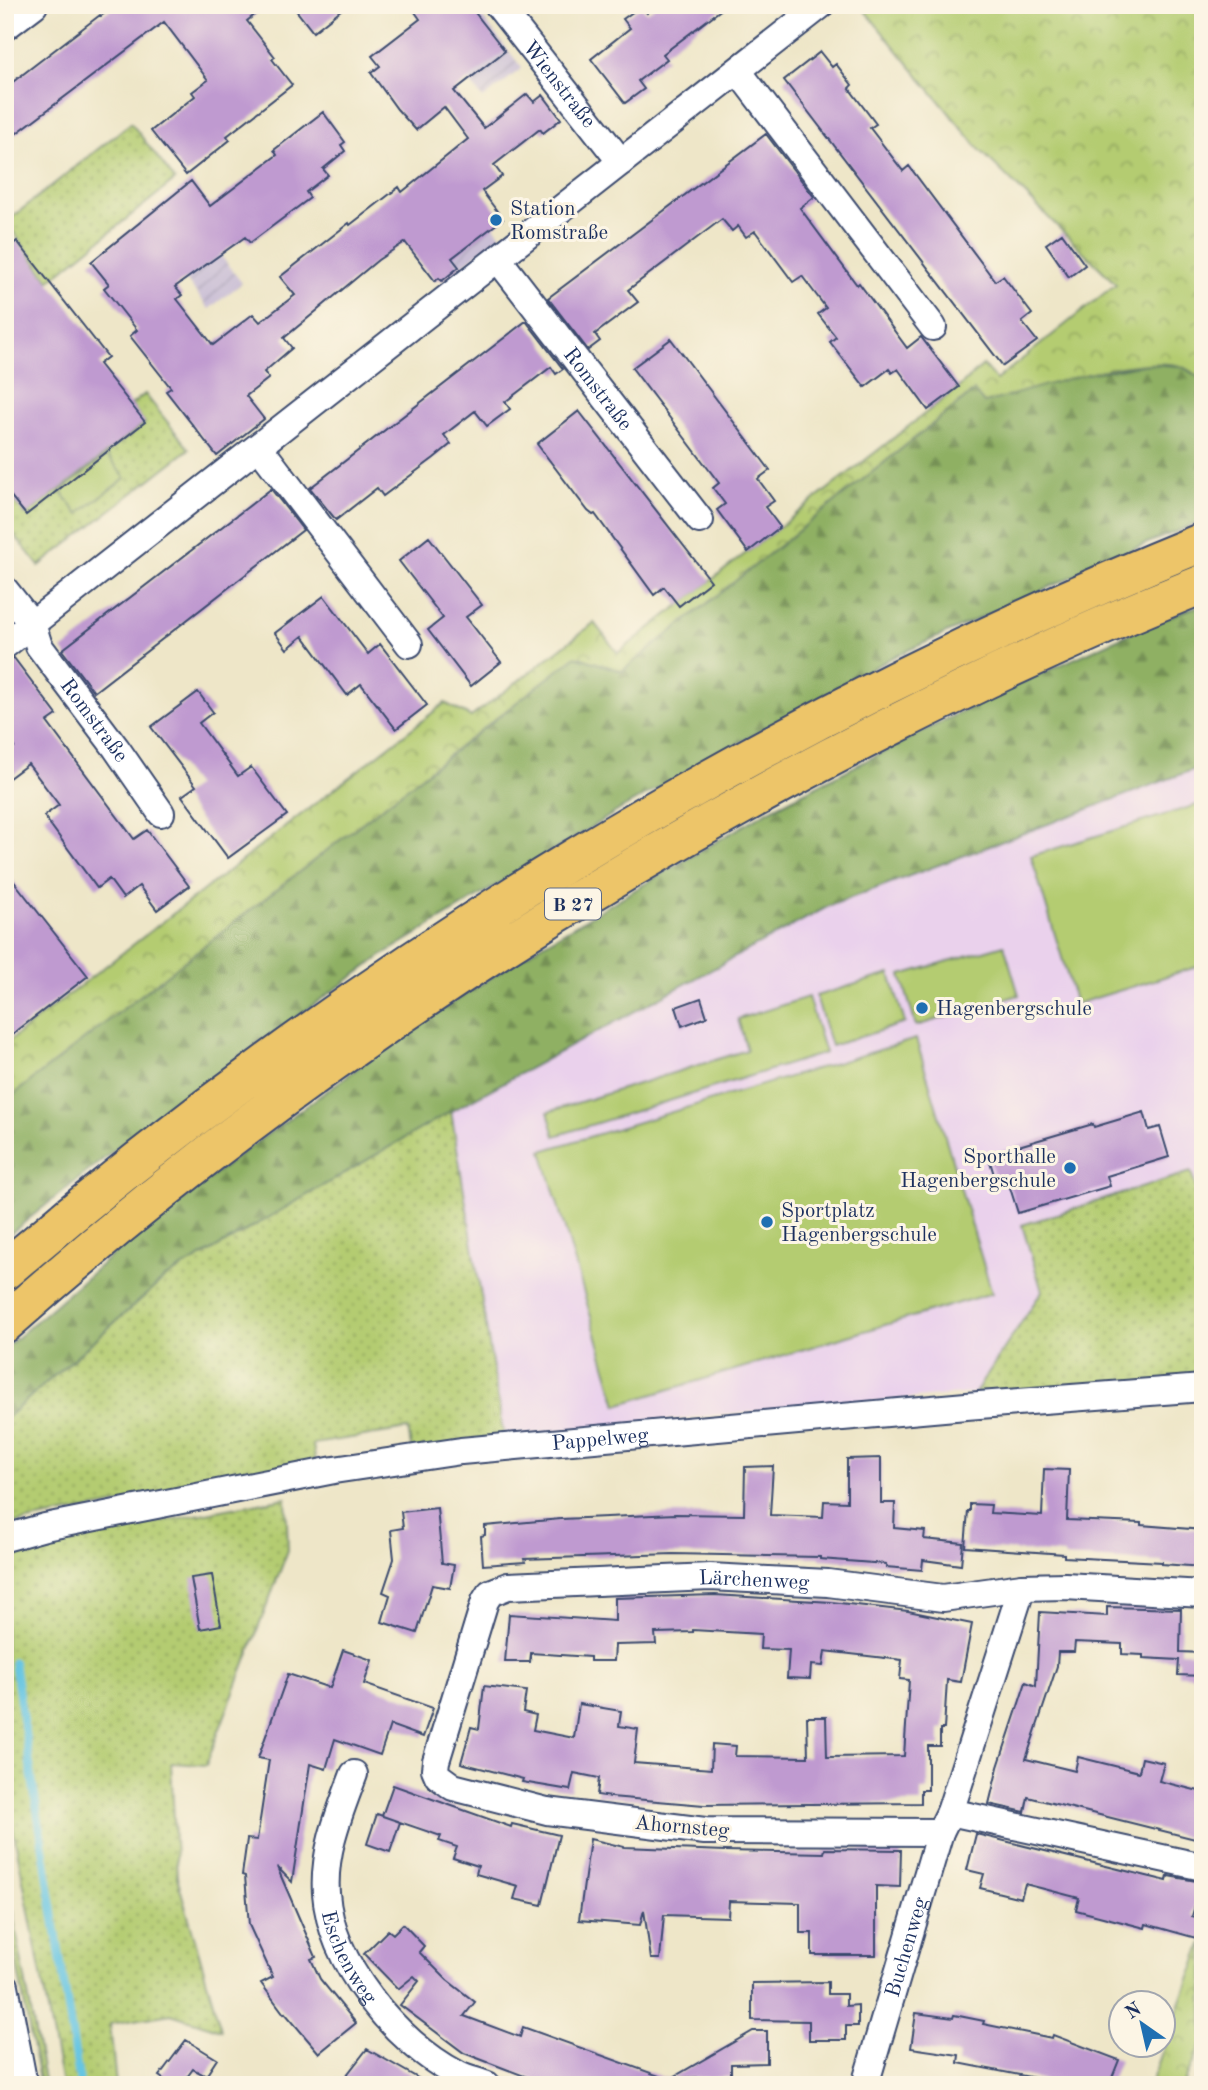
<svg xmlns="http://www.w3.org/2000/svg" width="1208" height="2090" font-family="'Old Standard TT',serif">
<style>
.built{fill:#ead1ec}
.industrial{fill:url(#industrial-furrows)}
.grass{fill:url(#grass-dots);stroke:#687e68;stroke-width:2}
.forest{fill:url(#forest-firs);stroke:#557060;stroke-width:2}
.park{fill:url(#park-crowns);stroke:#687e68;stroke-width:2}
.pitch{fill:#b4cc71;stroke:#687e68;stroke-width:2}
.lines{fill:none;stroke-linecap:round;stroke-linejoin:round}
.stream{stroke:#64c4e2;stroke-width:8}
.building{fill:#bf9ad0}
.minor-casing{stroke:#3b4a6e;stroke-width:30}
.trunk-casing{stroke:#3b4a6e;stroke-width:42}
.minor{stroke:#fff;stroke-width:26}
.trunk{stroke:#edc569;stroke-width:38}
.poi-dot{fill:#1f6fb2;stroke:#fcf5e5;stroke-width:2.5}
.labels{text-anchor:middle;stroke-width:6;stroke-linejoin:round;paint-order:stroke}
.shield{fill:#fcf5e5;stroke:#5e6a86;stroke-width:2}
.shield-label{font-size:19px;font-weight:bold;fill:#1b2f5e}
.street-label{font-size:21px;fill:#1b2f5e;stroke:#fcf5e5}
.poi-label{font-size:21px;fill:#1b2f5e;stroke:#fcf5e5;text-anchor:start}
</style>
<defs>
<pattern id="industrial-furrows" width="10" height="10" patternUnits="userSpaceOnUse" patternTransform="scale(1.75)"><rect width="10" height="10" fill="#cabfd6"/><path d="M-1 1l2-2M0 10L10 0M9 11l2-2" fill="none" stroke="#ada4ba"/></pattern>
<pattern id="grass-dots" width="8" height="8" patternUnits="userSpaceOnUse" patternTransform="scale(1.75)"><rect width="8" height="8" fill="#b4cc71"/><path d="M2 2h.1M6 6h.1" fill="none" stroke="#92a660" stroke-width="1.8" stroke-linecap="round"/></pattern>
<pattern id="forest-firs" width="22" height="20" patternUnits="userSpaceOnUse" patternTransform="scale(1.75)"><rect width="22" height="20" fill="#8fb063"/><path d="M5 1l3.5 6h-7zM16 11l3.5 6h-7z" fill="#749055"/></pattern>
<pattern id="park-crowns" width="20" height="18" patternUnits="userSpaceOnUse" patternTransform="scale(1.75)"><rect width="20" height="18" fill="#b4cc71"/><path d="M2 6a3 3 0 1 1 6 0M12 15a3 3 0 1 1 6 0" fill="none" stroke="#92a660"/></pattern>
</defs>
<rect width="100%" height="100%" fill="#fcf5e5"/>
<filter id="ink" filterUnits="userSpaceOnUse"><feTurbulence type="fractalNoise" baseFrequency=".0143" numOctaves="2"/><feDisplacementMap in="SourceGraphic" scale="14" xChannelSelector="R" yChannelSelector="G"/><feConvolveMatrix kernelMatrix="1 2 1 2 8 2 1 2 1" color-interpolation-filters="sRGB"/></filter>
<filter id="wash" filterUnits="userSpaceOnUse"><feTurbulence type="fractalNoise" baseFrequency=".00686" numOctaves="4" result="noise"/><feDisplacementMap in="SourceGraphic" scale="28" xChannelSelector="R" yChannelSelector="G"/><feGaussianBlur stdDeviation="1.57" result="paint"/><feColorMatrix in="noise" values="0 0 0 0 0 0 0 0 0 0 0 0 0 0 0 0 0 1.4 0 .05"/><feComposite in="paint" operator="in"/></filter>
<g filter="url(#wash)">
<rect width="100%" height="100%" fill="#eee6c8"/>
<!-- built -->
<path class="built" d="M1203,766V1379L974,1393L725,1414L504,1437L451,1111L829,906Z"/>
<!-- industrial -->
<path class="industrial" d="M410,5H473L522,68L483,99Z
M174,195L242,283L209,309L160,247L166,241L146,216Z
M484,214L501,235L442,281L434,272L430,275L416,257L438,240Z"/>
<!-- grass -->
<path class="grass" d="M131,123L175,180L49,281L6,222Z
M145,394L189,449L39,566L5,523V503L12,498L26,515L145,423L131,405Z
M451,1111L504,1437L412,1452L408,1429L313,1444L316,1467L5,1525V1419L165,1278Z
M1191,1172L1203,1210V1379L975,1393L1042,1291L1022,1225Z
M286,1498L288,1550L206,1765L171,1763L177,1877L221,2030L171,2014L110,2024L116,2085H62L5,1786V1558L122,1529Z
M5,1873L45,2085H40L5,1902Z"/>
<!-- forest -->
<path class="forest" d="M1149,364L1181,366L1203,380V521L1145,544L893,657L621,809L389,951L153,1119L5,1238V1101L576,656L622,671L974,391Z
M1203,604V766L829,906L451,1111L165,1278L5,1419V1348L110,1257L238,1156L400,1037L535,949L768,811L992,696L1155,622Z"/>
<!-- park -->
<path class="park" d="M860,5H1203V380C1196,376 1188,368 1180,366C1132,354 1033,390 984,403L974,391L622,671L576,656L5,1101V1036L9,1041L445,703L471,717L594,623L618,653L959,387L983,365L996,380L1116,284L979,149Z
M1203,1942V2042L1183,2085H1150Z"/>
<!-- pitch -->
<path class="pitch" d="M107,455L125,478L78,514L61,491Z
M1203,803V965L1076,1004L1031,856Z
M1004,945L1019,995L916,1026L901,975Z
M890,974L905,1023L831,1046L816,996Z
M808,997L825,1053L555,1136L548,1112L747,1050L738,1019Z
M916,1039L992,1293L617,1405L542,1151Z"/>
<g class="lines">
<!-- stream -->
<path class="stream" d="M14,1662L80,2085"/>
</g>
<g id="blocks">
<!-- building -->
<path class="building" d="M116,5H267L247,21L275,57L272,59L292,85L227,136L230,140L186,175L151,131L195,96L192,92L208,80L164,22L5,142V88L100,15L101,16Z
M292,5H347L313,32Z
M410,5H469L505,51L454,91L484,128L527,94L534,102L543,95L561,119L543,133L540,129L494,165L502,176L482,191L503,219L452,258L459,267L442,281L439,278L435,281L405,242L378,260L284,338L292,348L264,372L269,378L246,396L264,419L217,456L166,391L171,388L130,336L137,330L104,288L109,284L91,262L191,181L210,206L277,155L274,150L323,112L345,142L341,145L345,151L323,169L328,175L306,192L310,198L250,243L245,237L175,287L182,295L177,299L213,345L253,314L260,322L295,295L280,277L349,223L350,225L399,187L402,192L468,139L444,107L416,130L397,109L371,73L380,66L372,56L420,19Z
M657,5H727L663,54L667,59L638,81L644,89L625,103L591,59L630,28L623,19L641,6L647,13Z
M820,52L832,67L836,64L852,85L849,88L876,124L870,128L903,171L909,166L995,281L1003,276L1032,314L1022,322L1037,341L1003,366L784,80Z
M766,134L814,197L800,208L857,285L859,283L907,348L921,337L959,387L928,410L898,369L892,373L889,369L865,387L830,342L836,337L818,314L826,308L802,276L793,282L755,231L746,237L738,226L732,231L722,219L628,290L638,302L595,334L600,341L588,350L548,298Z
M1062,233L1085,265L1069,277L1046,244Z
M17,241L108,357L99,364L145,422L26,515L5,489V251Z
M526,321L563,369L556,374L551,367L505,402L510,409L487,426L475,411L444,435L451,444L434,458L383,496L377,488L336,520L310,488Z
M671,339L770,470L758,479L774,501L765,507L780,527L748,552L717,510L725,504L713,488L719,483L632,368Z
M579,411L711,581L679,606L664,587L654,595L595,514L593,515L588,511L537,444Z
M271,489L303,530L94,692L62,650Z
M429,537L482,605L466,617L501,662L471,686L428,630L443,618L399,561Z
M324,596L368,654L380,644L427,705L396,729L361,684L347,695L303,636L287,649L275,633Z
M14,658L57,715L47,722L134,839L147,830L189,886L157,910L139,886L123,898L109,879L97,888L44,816L59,805L28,764L5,781V754L14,747L5,735V660Z
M198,692L213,712L199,723L238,776L251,767L287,815L228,858L182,796L196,786L151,727Z
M5,870L88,976L5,1040Z
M701,998L707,1017L682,1026L676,1007Z
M1144,1112L1149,1130L1160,1127L1169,1157L1107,1176L1110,1186L1018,1213L1006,1175L995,1178L988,1155L1093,1124L1094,1127Z
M881,1458V1503H895L894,1528L925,1531L924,1539L963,1543L961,1565L923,1560L922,1570L886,1567V1564L820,1559V1557L673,1554L524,1559L525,1562L483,1565L481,1536L485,1535V1526L561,1519L676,1514L744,1515L745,1467L773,1466L770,1515L823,1517L824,1501L847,1502V1459Z
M1044,1469L1069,1470L1067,1520L1141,1523V1525L1203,1530V1567L1162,1564V1562L1064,1557V1554L965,1547L968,1511H970V1504L991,1505L990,1513L1042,1516Z
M437,1508L442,1563L454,1565L450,1588L432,1585L417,1633L382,1622L390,1595L383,1592L394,1559L391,1530L403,1528L401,1512Z
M212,1575L221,1625L200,1629L191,1578Z
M715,1595L831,1602L908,1611L972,1624L961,1682L947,1680L944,1729H940V1746H928V1790H921V1803L704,1805L611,1797L597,1795L599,1778L574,1773L570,1790L522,1782L523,1779L461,1763L471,1727L479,1729L484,1686L526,1691L523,1712L536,1715L533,1730L574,1738L579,1704L621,1711L619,1726L638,1729L634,1763L711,1769L712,1744L736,1746L735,1756L808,1757L807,1717H826L827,1757L904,1756L909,1680L900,1679L902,1660L825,1651L823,1666L811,1665L810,1679L787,1678L789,1650L760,1649L761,1634L693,1630V1632L655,1633L656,1644L615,1645L614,1661H590V1657L531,1653L530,1662H505L509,1614L615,1621V1598Z
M1107,1607L1181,1609L1180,1652L1203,1653V1676L1178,1675L1179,1660L1143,1658V1655L1122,1654V1644L1075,1642L1074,1652H1058L1057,1666L1026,1759L1075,1771L1078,1757L1139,1772L1142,1758L1164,1763L1159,1781L1203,1792V1841L1028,1797L1025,1812L989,1804L998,1767L1026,1682L1036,1686L1040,1612L1107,1616Z
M343,1650L372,1660L364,1684L433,1708L423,1737L390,1725L380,1755L335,1739L326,1769L310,1764L292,1882L277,1867L316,1957L311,1959L320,1979L356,2023L319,2053L285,2013L284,2014L261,1983L273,1977L249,1925L245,1876L242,1875L247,1839L257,1840L269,1760L258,1758L288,1674L330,1688Z
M393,1785L511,1827L512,1824L559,1835L542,1905L514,1899L518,1886L476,1874L478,1866L453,1858L457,1847L439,1841L441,1836L382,1816Z
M377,1814L400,1822L390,1852L367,1844Z
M976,1834L1167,1881L1168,1876L1202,1882L1192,1916L1203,1919V1940L1146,1924L1145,1928L1076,1910L1079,1898L1025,1884L1021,1898L980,1888L984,1874L967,1870Z
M590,1839L624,1847L725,1851L824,1853L825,1849L901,1850L900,1887L876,1886V1955H812V1933H800V1903L729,1901L728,1917L664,1915L660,1959H651L644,1910L640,1925L579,1920Z
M403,1924L424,1946L419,1952L447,1980L475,2002L464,2016L520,2037L523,2027L676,2082L675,2085H548L464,2053L400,2005L419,1981L414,1976L398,1989L364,1954L388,1930L393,1934Z
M828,1982V1994H846V2006L858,2005V2026H846V2040H809V2021L752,2020V1983Z
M916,2013L953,2018L954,2015L984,2021L983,2024L1052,2038L1053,2035L1119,2060L1109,2085H1055L1040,2079L958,2063L959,2055L911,2048Z
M753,2031H767V2063L731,2064V2077L672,2078Z
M186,2040L217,2059L206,2076L193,2069L181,2085H172L159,2076Z
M367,2049L430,2085H339Z"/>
</g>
</g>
<g filter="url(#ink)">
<use href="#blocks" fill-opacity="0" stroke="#3b4a6e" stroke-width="2"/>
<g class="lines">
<defs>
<g id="minor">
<path id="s1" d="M498,5L621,162"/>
<path d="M5,27L34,5"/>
<path d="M738,71L933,327"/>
<path id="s2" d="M498,259L700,520"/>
<path d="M259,447L409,644"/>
<path id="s3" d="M5,590L32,624L39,646L116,748L161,813"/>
<path d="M5,645L821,5"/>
<path id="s4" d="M5,1538L45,1527L334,1470L461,1451L966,1406L1203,1388"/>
<path id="s5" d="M354,1774C340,1812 323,1851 326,1893C331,1964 396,2042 457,2074C466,2079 477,2081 487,2085"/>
<path d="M950,1812L1203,1867"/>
<path id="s6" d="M940,1832L705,1831L547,1811L453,1787L438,1776L435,1769L436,1761L485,1601L490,1593L508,1586L710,1577L828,1583L943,1598L1022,1587L1065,1586L1203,1594"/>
<path d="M5,1986L24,2085"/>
<path id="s7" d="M865,2085L940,1832L950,1812L1022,1587"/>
</g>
<path id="trunk" d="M5,1270C363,964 767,719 1203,542
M5,1323C272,1086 574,886 893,725C994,674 1097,626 1203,584"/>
</defs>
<!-- minor casing -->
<use href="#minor" class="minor-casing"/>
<!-- trunk casing -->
<use href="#trunk" class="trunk-casing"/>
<!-- minor -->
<use href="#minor" class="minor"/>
<!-- trunk -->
<use href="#trunk" class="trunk"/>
</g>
</g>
<!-- markers -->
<g class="poi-dot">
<circle cx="496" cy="220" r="7"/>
<circle cx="922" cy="1008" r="7"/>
<circle cx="1070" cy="1168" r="7"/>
<circle cx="767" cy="1222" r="7"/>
</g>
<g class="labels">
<!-- shield labels -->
<rect class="shield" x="545" y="888.5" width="56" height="31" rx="5"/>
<g class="shield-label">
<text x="573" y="911">B 27</text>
</g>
<!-- street labels -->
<g class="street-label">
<text dy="7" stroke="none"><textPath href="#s1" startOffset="100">Wienstraße</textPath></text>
<text dy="7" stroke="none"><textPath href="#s2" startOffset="164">Romstraße</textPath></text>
<text dy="7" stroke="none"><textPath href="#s3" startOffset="159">Romstraße</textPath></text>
<text dy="7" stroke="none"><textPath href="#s4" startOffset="604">Pappelweg</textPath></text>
<text dy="7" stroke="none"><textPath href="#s6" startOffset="968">Lärchenweg</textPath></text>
<text transform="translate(682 1826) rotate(5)" y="7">Ahornsteg</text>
<text dy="7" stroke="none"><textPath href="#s7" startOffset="144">Buchenweg</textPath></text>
<text dy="7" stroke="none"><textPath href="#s5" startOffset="192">Eschenweg</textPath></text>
</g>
<!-- poi labels -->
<g class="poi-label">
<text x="510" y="215">Station<tspan x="510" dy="24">Romstraße</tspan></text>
<text x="936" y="1015">Hagenbergschule</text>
<text x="1056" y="1163" text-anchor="end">Sporthalle<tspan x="1056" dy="24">Hagenbergschule</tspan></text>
<text x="781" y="1217">Sportplatz<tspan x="781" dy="24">Hagenbergschule</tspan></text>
</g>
</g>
<!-- margin -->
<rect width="1208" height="2090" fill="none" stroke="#fcf5e5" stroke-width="28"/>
<!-- north arrow -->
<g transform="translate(1142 2024) rotate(326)"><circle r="33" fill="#fcf5e5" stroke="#a2a6af" stroke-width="2"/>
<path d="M0-5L12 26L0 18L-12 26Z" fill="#1f6fb2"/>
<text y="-10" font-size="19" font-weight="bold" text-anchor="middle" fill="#1b2f5e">N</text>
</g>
</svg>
